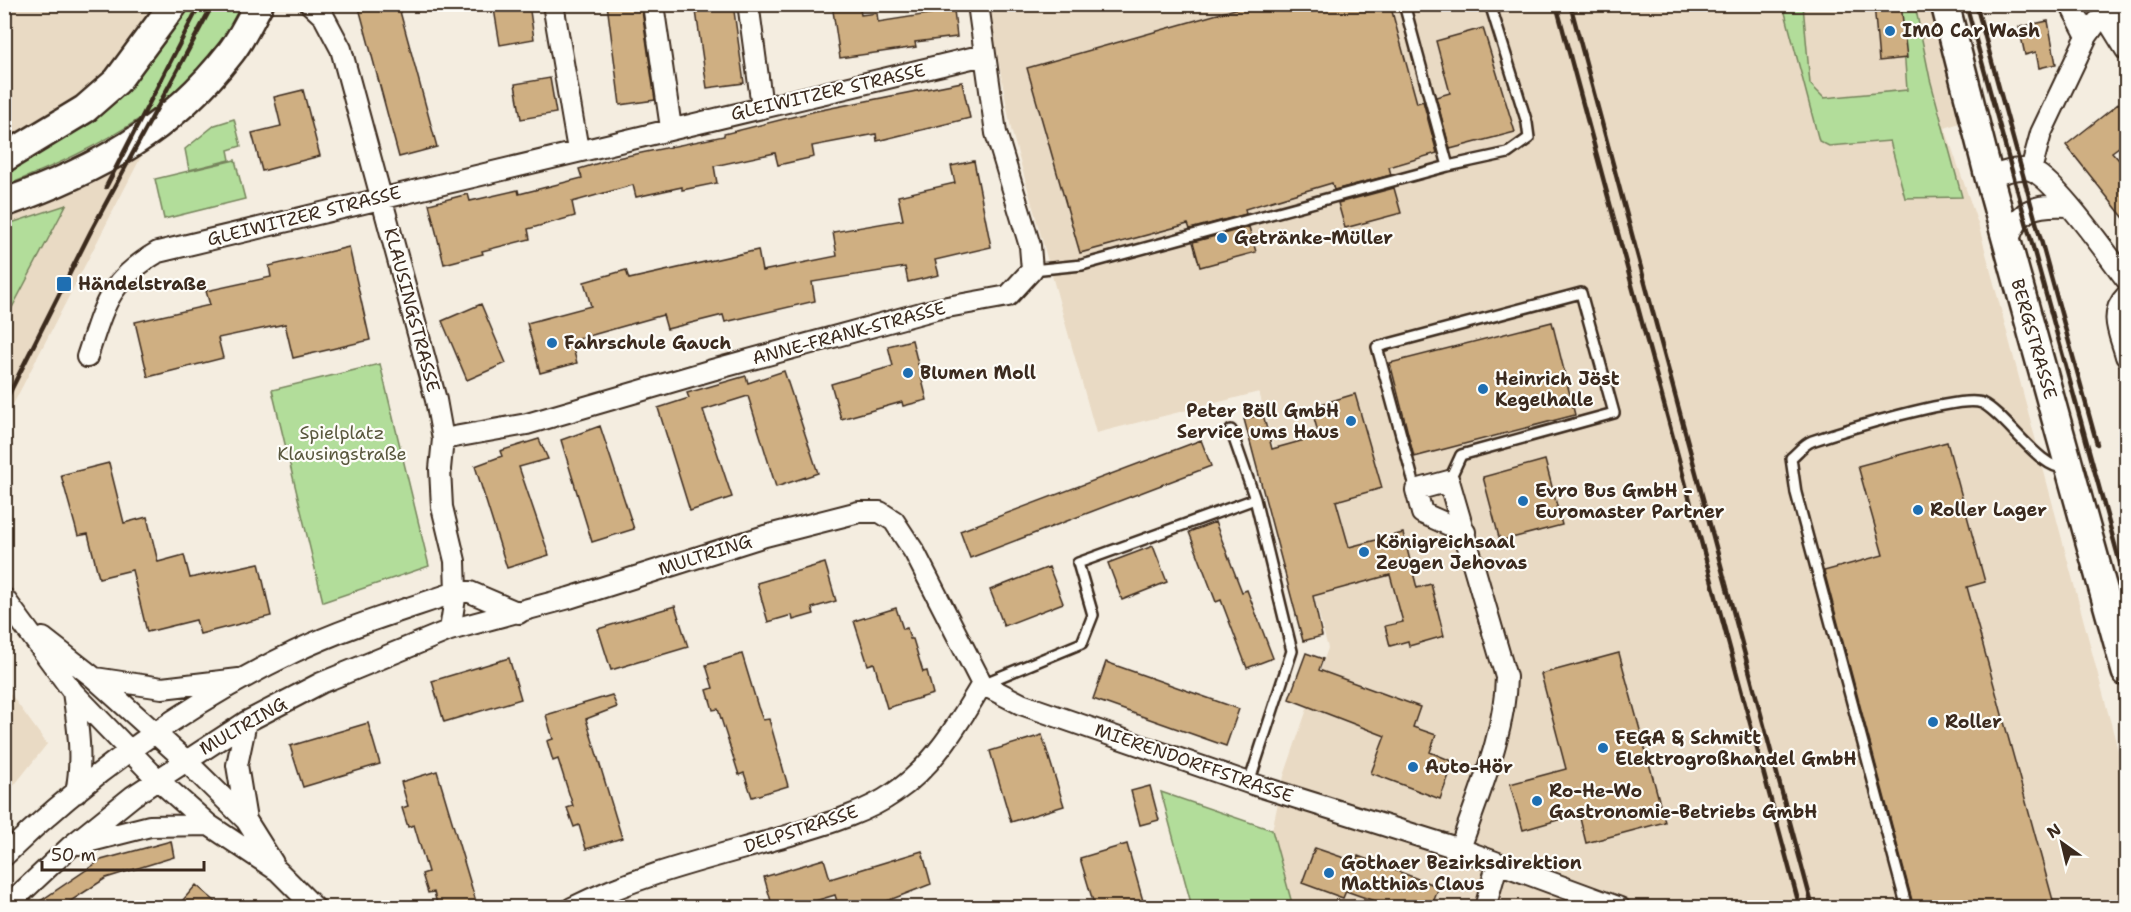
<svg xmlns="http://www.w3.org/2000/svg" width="2131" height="912" font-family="'Shantell Sans',sans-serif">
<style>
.built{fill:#e9dac4}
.green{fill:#b2dd9a;stroke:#76845c;stroke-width:1.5}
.building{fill:#cfaf82;stroke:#3b2a1e;stroke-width:1.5}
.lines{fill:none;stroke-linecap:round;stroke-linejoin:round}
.service-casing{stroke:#3b2a1e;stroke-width:14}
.minor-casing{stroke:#3b2a1e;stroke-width:24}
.secondary-casing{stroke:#3b2a1e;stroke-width:32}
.service{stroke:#fdfcf7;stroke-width:9}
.minor{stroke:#fdfcf7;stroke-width:20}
.secondary{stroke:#fdfcf7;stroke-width:27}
.rail{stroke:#3b2a1e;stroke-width:4.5}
.poi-dot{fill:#1f6fb2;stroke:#fdfcf7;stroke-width:2}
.labels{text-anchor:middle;stroke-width:4.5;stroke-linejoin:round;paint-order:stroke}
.poi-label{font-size:18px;font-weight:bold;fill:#3b2a1e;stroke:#fdfcf7;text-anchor:start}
.street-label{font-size:18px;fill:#3b2a1e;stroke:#fdfcf7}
.park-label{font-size:18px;fill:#59573d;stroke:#fdfcf7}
</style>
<rect width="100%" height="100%" fill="#f4ede0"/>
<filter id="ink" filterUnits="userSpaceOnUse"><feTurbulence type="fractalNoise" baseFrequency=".0167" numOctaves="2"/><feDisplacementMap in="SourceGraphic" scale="12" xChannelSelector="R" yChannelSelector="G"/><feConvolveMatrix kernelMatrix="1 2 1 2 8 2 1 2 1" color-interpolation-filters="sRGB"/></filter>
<g filter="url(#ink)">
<!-- built -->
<path class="built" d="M4,5H242L209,59L172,97L5,420Z
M988,5H1942L1971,119L1945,128L1979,227L2126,780V907H1293L1272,830L1284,776L1328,648L1259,392L1096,433L1011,129Z
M4,685L47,744L5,797H4Z"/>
<!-- green -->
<path class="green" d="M187,5H242C196,101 99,148 5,186V172C79,136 149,79 187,5Z
M1783,5H1803L1810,84L1824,98L1907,90L1901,5H1915L1930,79L1962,197L1905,198L1890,141L1829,146L1819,141Z
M234,119L241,146L228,150L230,160L189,170L185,149L215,125Z
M235,160L245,199L164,219L155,179Z
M66,205L5,321V225Z
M380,364L429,566L323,602L272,390Z
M1161,792L1272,830L1293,907H1192Z"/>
<!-- building -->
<path class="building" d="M358,4H398L437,147L399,157Z
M529,4L534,39L500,45L494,9Z
M607,4H641L655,100L620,105Z
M695,4H733L744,83L707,88Z
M832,4H859L861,15L877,13L878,22L954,10L957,37L915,42L916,47L840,58Z
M1253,4H1390L1417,103L1423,101L1437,153L1389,167L1391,175L1334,190L1332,183L1245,209L1246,214L1190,229L1188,224L1080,253L1027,68Z
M1874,4H1901L1907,58L1879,61Z
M2048,21L2056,64L2039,68L2036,52L2025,55L2019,27Z
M1483,28L1515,132L1450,149L1436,97L1450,93L1436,41Z
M550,78L556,113L521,119L515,84Z
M962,82L970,118L877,141L876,134L812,146L814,157L778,165L775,153L714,166L717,183L682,190V187L636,197L633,185L572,202L575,216L528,229L530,239L482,251L483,254L444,264L429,204L468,194L470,201L518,190L519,194L582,178L579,169L612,159L724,136V134L816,111Z
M303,90L320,156L262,171L252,133L281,126L274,97Z
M2127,97V141L2112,152L2127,169V222L2066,145Z
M974,161L991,247L935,260L939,275L908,282L905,267L812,282L815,301L725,322L723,315L667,329L663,315L571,341L577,363L540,373L527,323L591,306L584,282L626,270L629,279L758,250L762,271L837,256L833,232L903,220L898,196L955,183L951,166Z
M1394,188L1401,213L1345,228L1338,203Z
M1249,227L1256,252L1200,267L1193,242Z
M349,247L370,340L293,358L285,324L218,338L223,358L148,377L135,322L210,305L206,291L271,277L269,266Z
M481,304L506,363L467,380L442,321Z
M1552,322L1575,415L1414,457L1390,363Z
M912,340L927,400L903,406L902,402L841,419L831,384L893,366L888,346Z
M784,371L818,473L776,487L748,396L703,410L732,497L690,511L658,408L689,398L687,393L746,376L748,383Z
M1355,394L1382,488L1336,501L1349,547L1403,533L1417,588L1431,584L1444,636L1409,646L1408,641L1390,646L1385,626L1403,622L1390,575L1313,596L1322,636L1303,641L1244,419L1263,414L1272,449L1319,436L1311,407Z
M600,426L634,529L592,542L561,440Z
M539,439L548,459L519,467L549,555L507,568L475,466L502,456L500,451Z
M1201,440L1211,466L970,558L960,531Z
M1947,442L1985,582L1967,587L2054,904L2040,908H1914L1824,571L1883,555L1858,466Z
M1545,460L1562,525L1500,541L1483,477Z
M109,463L124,523L147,517L158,562L184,555L190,578L259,563L271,616L200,634L196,620L147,632L132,570L99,578L88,534L78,536L61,475Z
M1215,522L1242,592L1247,590L1273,658L1247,668L1221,600L1216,602L1189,532Z
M1153,546L1167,582L1122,600L1108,563Z
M825,563L836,601L812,608L814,614L793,620L792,615L768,622L757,583Z
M1049,567L1063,603L1004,626L990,590Z
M675,606L688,647L611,670L598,629Z
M896,608L903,629L907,628L910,639H913L923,672L927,671L933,694L887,708L874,663L868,665L854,621Z
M1306,653L1323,659L1319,670L1420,707L1413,727L1436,735L1430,752L1454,762L1440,799L1371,773L1385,736L1289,699Z
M1619,653L1665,822L1586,843L1579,814L1523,830L1510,784L1566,769L1541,674Z
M742,654L758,707L763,720L769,719L788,786L752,797L744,773L739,775L718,709L713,710L707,690L713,688L706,665Z
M509,658L521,699L444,722L432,681Z
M1106,662L1239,709L1226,746L1093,699Z
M612,695L617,707L586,719L622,838L586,849L579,825L574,827L567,808L573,806L558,759L553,761L547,741L553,739L546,715Z
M368,723L380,764L303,787L290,746Z
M1042,735L1064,806L1011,822L990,751Z
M437,771L477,905L468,908H438L434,892L428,893L422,874L428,872L414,825L408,827L402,808L408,806L401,782Z
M1150,786L1159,820L1140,825L1131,791Z
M171,841L174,857L106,878L60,908H43L39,902L101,860Z
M1127,844L1145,908H1095L1080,858Z
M1315,848L1356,862L1358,856L1439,887L1431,908H1394L1346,891L1343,898L1302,883Z
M922,851L931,884L869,908H839L835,895L792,908H773L764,877L824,859L830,879Z
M196,885L203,891L223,908H176Z"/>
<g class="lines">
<defs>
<path id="service" d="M1448,166L1508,153L1529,138L1527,123L1490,4
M1032,270L1082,265L1448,166L1404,4
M1231,430L1255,499L1292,651L1249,783
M1416,490L1377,347L1581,293L1614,413L1461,455L1449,481
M985,683L1082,643L1093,615L1078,563L1255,499
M1907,908L1796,493L1791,458C1797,453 1804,444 1812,441C1838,432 1961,394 1982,403C2007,415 2041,473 2068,468"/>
<path id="minor" d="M310,4L324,17L341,49L436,400L443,439L440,469L442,507L455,561L456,592L450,630
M553,4L578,150
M653,4L671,128
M752,4L749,10L762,107
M2070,4L2087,36
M2105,16L2126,50
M2031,170L2041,133L2087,36L2097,22L2126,5
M1989,177C2001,174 2017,166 2030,170C2053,176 2109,257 2126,279
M2007,245C2018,209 2032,204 2069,206
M2126,296C2108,314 2120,334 2126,356
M87,357C104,306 108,281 158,252L984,55
M443,439L527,424L712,370L936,309L1008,296L1032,270L1030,246L996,133L978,4
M4,598L73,692L157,779L209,825L278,871L315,908
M43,638L93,677L185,760L246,820L273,863
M95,678L162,688L239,679
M73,692C78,727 83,758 76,793
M246,820L237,765L246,722
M79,844L150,826L209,825
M1460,849C1478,794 1505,736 1506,677L1449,481L1416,490L1422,513L1465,532
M4,856C86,776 191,701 294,652C346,627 401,611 456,592H470L519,613
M5,908L71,846L133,796L246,722L321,683L450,630L569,598L765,536L859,512H880L894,521L915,553L982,684L1021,704L1249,783L1460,849L1620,908
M572,908C637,875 710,858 780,838C818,826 861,816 894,793C933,767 959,723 982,684
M1485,908L1497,865"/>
<path id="secondary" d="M1945,4L1989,177L2126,672
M4,158L85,109L117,81L174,4
M4,203C97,170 170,131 231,52C242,38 250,20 259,4"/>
</defs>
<!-- service casing -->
<use href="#service" class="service-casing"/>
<!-- minor casing -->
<use href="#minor" class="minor-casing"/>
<!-- secondary casing -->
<use href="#secondary" class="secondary-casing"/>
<!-- service -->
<use href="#service" class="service"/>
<!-- minor -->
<use href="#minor" class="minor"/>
<!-- secondary -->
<use href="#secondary" class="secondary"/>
<!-- rail -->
<path class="rail" d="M1556,4L1800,908
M1570,4L1813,908
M1966,4L2126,585
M1976,4L2097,444
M106,187L200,4
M4,404L91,231L213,4"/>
</g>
</g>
<!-- markers -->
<g class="poi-dot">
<circle cx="1890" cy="31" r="6"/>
<circle cx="1222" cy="238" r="6"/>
<rect x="56" y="276" width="16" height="16" rx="3"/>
<circle cx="552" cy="343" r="6"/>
<circle cx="908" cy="373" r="6"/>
<circle cx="1483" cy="389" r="6"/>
<circle cx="1351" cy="421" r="6"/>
<circle cx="1523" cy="501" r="6"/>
<circle cx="1918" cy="510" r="6"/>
<circle cx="1364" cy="552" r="6"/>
<circle cx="1933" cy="722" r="6"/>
<circle cx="1603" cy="748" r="6"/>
<circle cx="1413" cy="767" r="6"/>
<circle cx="1537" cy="801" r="6"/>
<circle cx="1329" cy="873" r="6"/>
</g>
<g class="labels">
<!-- poi labels -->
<g class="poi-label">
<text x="1902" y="37">IMO Car Wash</text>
<text x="1234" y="244">Getränke-Müller</text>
<text x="78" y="290">Händelstraße</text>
<text x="564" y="349">Fahrschule Gauch</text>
<text x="920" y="379">Blumen Moll</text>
<text x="1495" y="385">Heinrich Jöst<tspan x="1495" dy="21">Kegelhalle</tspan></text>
<text x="1339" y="417" text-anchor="end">Peter Böll GmbH<tspan x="1339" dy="21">Service ums Haus</tspan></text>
<text x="1535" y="497">Evro Bus GmbH -<tspan x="1535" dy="21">Euromaster Partner</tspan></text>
<text x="1930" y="516">Roller Lager</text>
<text x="1376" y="548">Königreichsaal<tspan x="1376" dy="21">Zeugen Jehovas</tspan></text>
<text x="1945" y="728">Roller</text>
<text x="1615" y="744">FEGA &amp; Schmitt<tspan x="1615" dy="21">Elektrogroßhandel GmbH</tspan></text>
<text x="1425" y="773">Auto-Hör</text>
<text x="1549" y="797">Ro-He-Wo<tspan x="1549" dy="21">Gastronomie-Betriebs GmbH</tspan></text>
<text x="1341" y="869">Gothaer Bezirksdirektion<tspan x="1341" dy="21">Matthias Claus</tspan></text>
</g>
<!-- street labels -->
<g class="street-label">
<text transform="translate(828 92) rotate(-13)" y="6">GLEIWITZER STRASSE</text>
<text transform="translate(304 216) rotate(-14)" y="6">GLEIWITZER STRASSE</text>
<text transform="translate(412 310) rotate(75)" y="6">KLAUSINGSTRASSE</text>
<text transform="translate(849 333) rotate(-15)" y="6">ANNE-FRANK-STRASSE</text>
<text transform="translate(2034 339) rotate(74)" y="6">BERGSTRASSE</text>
<text transform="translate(705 555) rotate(-18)" y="6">MULTRING</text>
<text transform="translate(243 726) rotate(-30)" y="6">MULTRING</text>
<text transform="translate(1194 763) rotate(19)" y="6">MIERENDORFFSTRASSE</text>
<text transform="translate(801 829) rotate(-18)" y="6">DELPSTRASSE</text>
</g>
<!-- park labels -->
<g class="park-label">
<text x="342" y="439">Spielplatz<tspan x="342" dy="21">Klausingstraße</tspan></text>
</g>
</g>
<!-- margin -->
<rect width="2131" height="912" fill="none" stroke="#fdfcf7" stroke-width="24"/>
<rect x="12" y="12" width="2107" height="888" fill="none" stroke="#3b2a1e" stroke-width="2" filter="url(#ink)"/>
<!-- north arrow -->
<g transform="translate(2062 843) rotate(326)" stroke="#fdfcf7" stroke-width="4.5" paint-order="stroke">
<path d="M0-4.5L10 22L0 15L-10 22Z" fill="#3b2a1e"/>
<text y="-9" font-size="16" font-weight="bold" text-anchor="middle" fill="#3b2a1e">N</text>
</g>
<!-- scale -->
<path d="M42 861v9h162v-9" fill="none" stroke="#3b2a1e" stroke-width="3"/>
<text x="51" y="861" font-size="18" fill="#3b2a1e" stroke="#fdfcf7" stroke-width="4.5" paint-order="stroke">50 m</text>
</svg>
